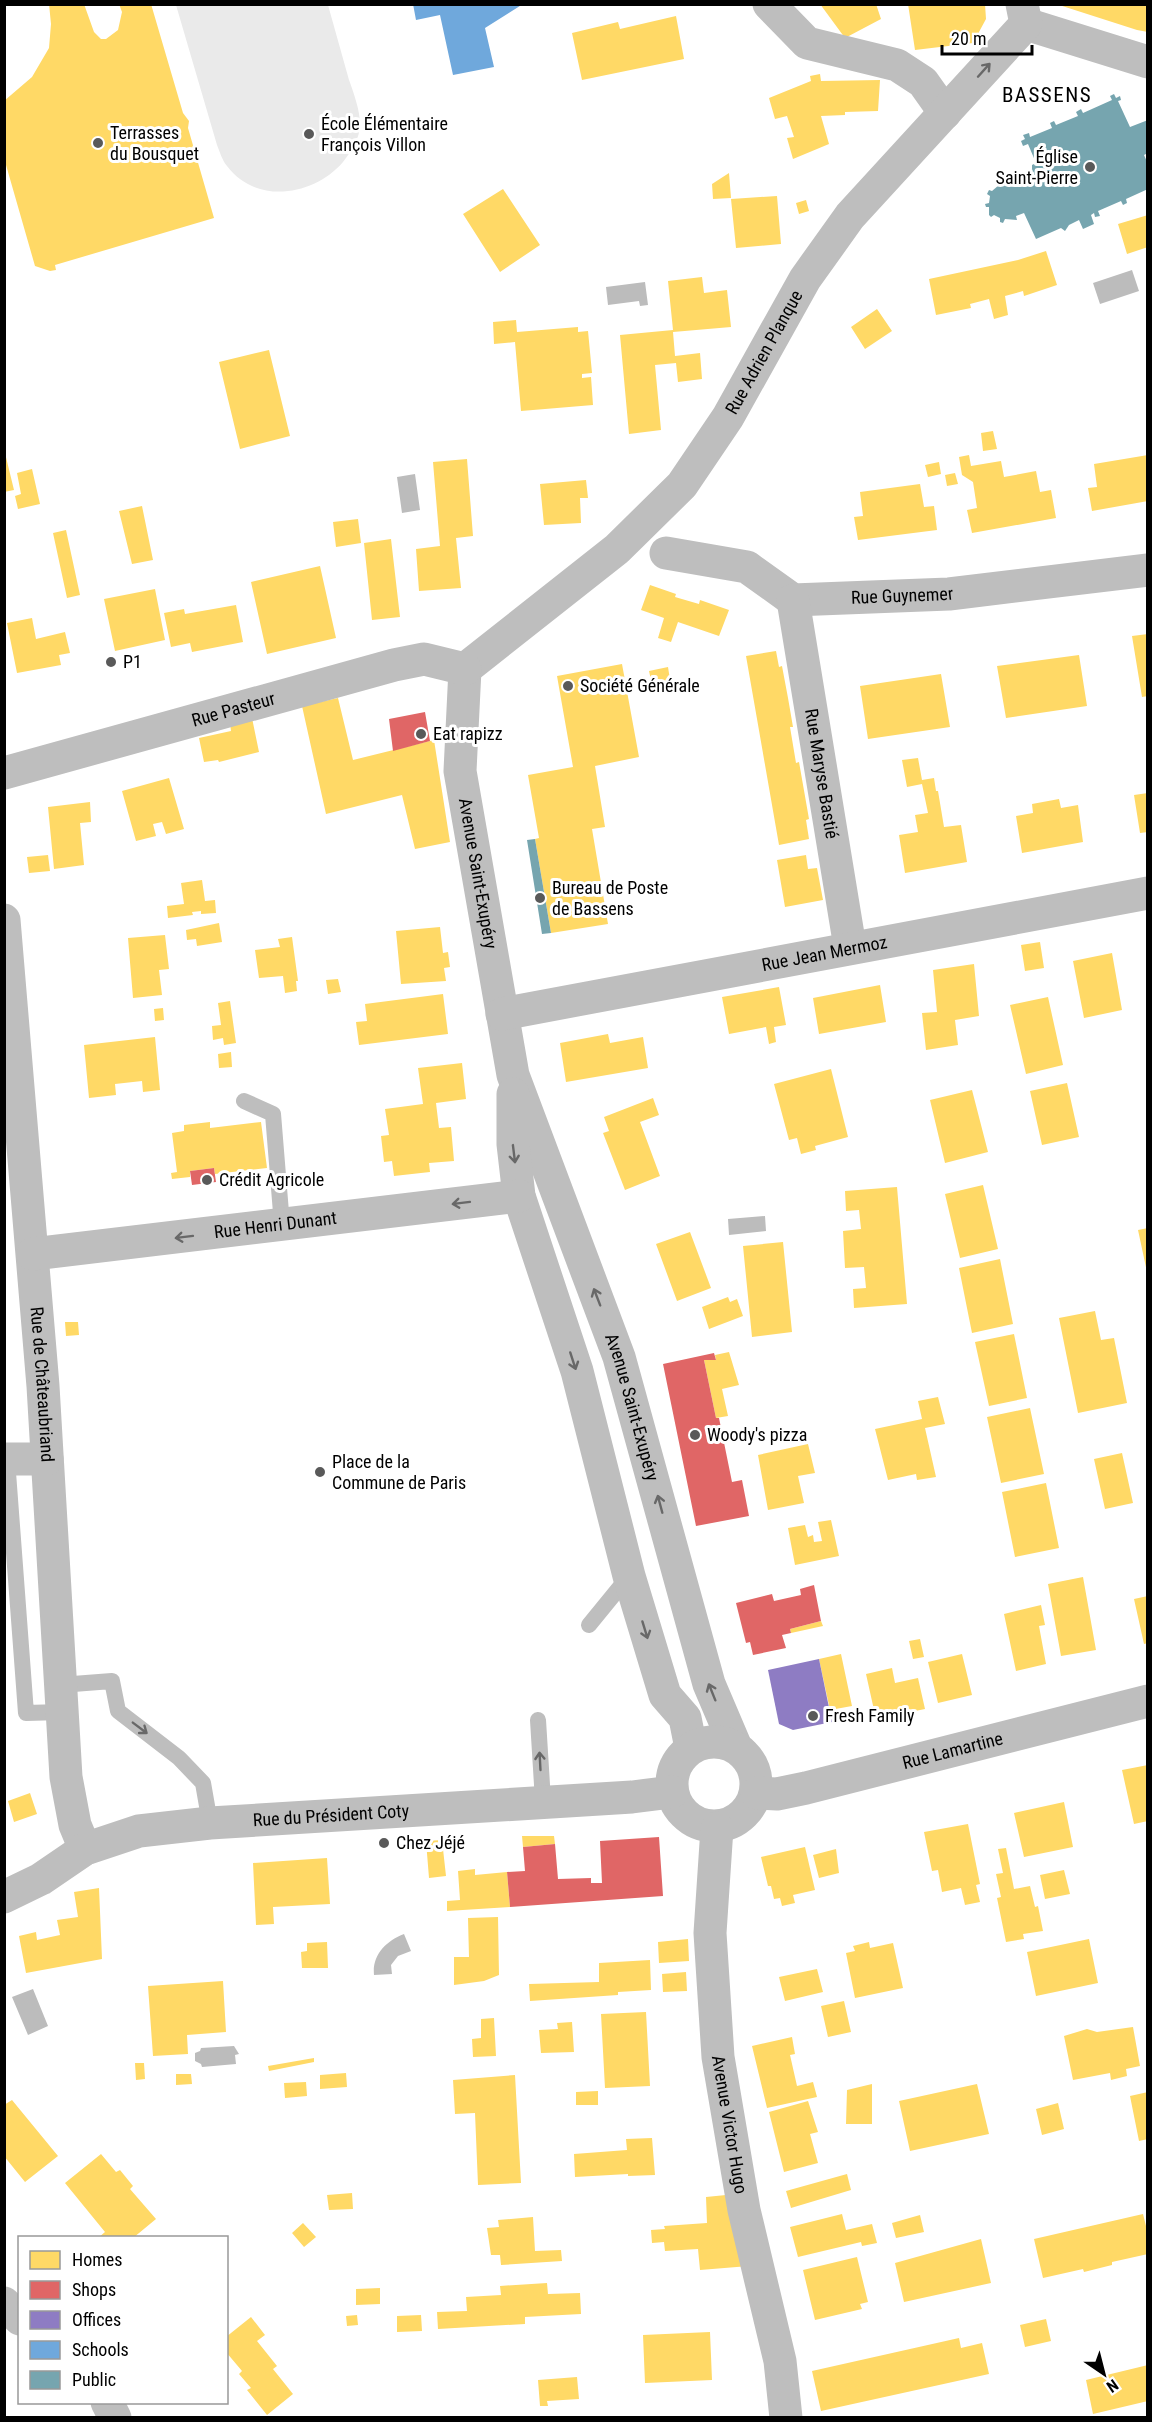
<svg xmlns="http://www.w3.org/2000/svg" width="1152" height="2422" font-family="'Roboto Condensed',sans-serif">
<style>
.green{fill:#eaeaea}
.water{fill:#bcbcbc}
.homes{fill:#ffd966}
.shops{fill:#e06666}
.offices{fill:#8e7cc3}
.schools{fill:#6fa8dc}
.public{fill:#76a5af}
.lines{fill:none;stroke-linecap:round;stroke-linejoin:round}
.service{stroke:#bebebe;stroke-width:16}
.minor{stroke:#bebebe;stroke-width:33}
.oneway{stroke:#686868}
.poi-dot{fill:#595959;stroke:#fff;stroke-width:2}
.labels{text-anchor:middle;stroke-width:6;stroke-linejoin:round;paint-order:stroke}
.poi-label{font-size:18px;fill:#000;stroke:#fff;text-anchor:start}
.street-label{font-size:18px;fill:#000;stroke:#fff}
.quarter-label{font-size:21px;letter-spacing:1.5px;fill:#000;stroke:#fff}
</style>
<rect width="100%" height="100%" fill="#fff"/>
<!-- green -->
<path class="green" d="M176,5H328C335,30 342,55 349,80C354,94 360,110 360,125C360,138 351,152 343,162C314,196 256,205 227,166C222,160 220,152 217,145Z"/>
<!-- water -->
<path class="water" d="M1132,270L1139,291L1100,304L1093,283Z
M645,282L648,305L640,306L639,301L608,305L606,287Z
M415,474L420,510L402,513L397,477Z
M765,1216L766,1231L729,1235L728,1219Z
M404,1934L411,1951L398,1956L391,1965L392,1974L374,1975C372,1955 386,1941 404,1934Z
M33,1989L48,2026L28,2035L12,1997Z
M234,2046L239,2054L235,2055L236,2064L202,2067L201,2064L195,2061V2053L200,2051L201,2048Z"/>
<!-- homes -->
<path class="homes" d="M49,4H84L94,32L101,39H106L118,30L122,12L119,4H151L183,113L189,121L188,128L214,218L55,265L56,270L50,271L35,266L4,158V101L32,77L49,48L51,24Z
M820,4H876L881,19L845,38Z
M908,4H985L986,19L973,43L915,50Z
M1056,4H1148V32L1137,30Z
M676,16L684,59L582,80L572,33L618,22L620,29Z
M820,74L821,81L880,80L878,111L845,112V115L821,116L829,144L793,159L787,138L794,137L787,116L775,119L769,98L811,81L810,76Z
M729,173L731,198L713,199L712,184Z
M503,189L540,245L500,272L463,214Z
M777,196L781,244L736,248L731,199Z
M806,200L809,211L799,214L796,203Z
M1148,215V247L1127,254L1118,224Z
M1046,251L1057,285L1024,296L1023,291L1005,296L1008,315L994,319L989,299L970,304L971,308L936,315L929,279L1018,260Z
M702,277L704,293L727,290L731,327L673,332L675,356L700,353L702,379L678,382L676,363L655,365L661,430L629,434L620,335L673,330L668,281Z
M877,309L892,331L865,349L851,327Z
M516,320L517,332L578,327V332L588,331L592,373L582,374V378L591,377L593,405L521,411L515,342L494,344L493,322Z
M269,350L290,436L240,449L219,362Z
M993,431L997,449L983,451L981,433Z
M4,449L14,490L4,492Z
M969,455L971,466L1001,461L1004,477L1036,471L1040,492L1051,490L1056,518L972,533L967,510L977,508L973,482L962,475L959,457Z
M1148,455V501L1092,511L1088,488L1097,487L1094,464Z
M467,459L473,536L456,538L461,588L419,591L416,549L440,546L433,462Z
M939,462L941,474L928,477L925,465Z
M32,469L40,504L18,509L15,496L21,494L17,473Z
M955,473L958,484L947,486L945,475Z
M586,480L588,498H580L581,523L544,525L540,484Z
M920,484L924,507L934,506L937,530L858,540L854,517L863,516L860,492Z
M142,506L153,560L132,564L119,511Z
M358,519L361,543L336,547L333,522Z
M66,530L80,595L67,598L53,533Z
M391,539L400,617L372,620L364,543Z
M320,566L336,638L267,654L251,582Z
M650,585L676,594L675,597L699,604L700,600L729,610L719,636L678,622L671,642L658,638L664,618L641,610Z
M155,589L165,640L115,651L104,599Z
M236,605L243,642L192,652L190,643L171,647L164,613L184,609L185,614Z
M32,618L36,639L65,632L70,653L59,655L61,665L17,673L7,623Z
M1148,634V696L1142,697L1132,636Z
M776,651L779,667L782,666L788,698L793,727H790L796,763L799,762L809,819L806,820L809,839L779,845L746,656Z
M1079,655L1087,706L1006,718L997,666Z
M622,664L639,757L595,766L605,827L592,829L608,924L551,933L535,839L539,838L528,775L573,767L557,676Z
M668,667L671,686L653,689L649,671Z
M941,674L950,727L868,739L860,686Z
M338,698L353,760L434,740L450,842L415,849L402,795L326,814L302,706Z
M252,718L259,752L219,762L218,760L204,762L199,738L231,731L230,723Z
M918,758L922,780L934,778L936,791H938L944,827L961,825L967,862L905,873L899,835L918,832L915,815L928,813L922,784L907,787L902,760Z
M169,778L184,829L166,834L162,822L153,824L156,836L136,841L122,791Z
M1148,793V832L1140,833L1134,795Z
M1059,799L1061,808L1078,805L1083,842L1022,853L1016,816L1033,813L1032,804Z
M90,802L91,822L80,823L84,865L54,869L48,807Z
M48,855L50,871L29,873L27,857Z
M806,855L808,869L817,868L823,900L785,907L777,860Z
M202,880L205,901L215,900L216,913L201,914V911L192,912L193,915L168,918L167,906L184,904L181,883Z
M219,923L222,942L197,946L196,939L187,940L186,930Z
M440,927L443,953L448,952L450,967L444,968L446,981L401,984L396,931Z
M165,935L169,969L159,970L162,995L133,998L128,938Z
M292,937L298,981H296L297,991L285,993L283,976L259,978L255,950L280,947L278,939Z
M1040,942L1044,968L1025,971L1021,945Z
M1112,953L1122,1010L1084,1018L1073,961Z
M974,964L979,1016L955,1020L958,1045L926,1050L922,1013L937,1012L933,970Z
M338,979L341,992L328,994L326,980Z
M880,985L886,1022L819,1034L813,998Z
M779,987L786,1025L774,1027L776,1042L769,1044L766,1027L729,1034L722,997Z
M443,994L448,1034L359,1045L356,1022L367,1021L365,1004Z
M1048,997L1063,1065L1026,1074L1010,1005Z
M230,1001L236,1043L224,1045L223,1038L213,1040L212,1026L221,1025L218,1003Z
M163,1008L164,1020L155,1021L154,1009Z
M608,1034L610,1043L643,1037L648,1068L566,1082L560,1043Z
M155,1037L160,1090L143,1092L142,1081L115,1084L116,1095L89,1098L84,1045Z
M231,1052L232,1067L219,1068L218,1054Z
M462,1063L466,1099L436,1103L439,1128L451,1127L454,1161L429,1163L430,1172L394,1176L392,1161L384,1162L381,1136L389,1135L385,1109L423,1104L418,1068Z
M831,1069L848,1137L815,1146L816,1150L801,1154L797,1138L789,1140L774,1084Z
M1067,1083L1079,1137L1042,1145L1030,1091Z
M972,1090L988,1152L945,1163L930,1100Z
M653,1098L659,1115L640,1122L660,1176L625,1190L603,1133L609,1131L604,1117Z
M210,1122V1128L261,1122L267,1168L215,1174L214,1168L190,1171V1177L172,1179L171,1173L177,1172L172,1133L184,1131V1125Z
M983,1185L998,1249L960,1258L945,1194Z
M897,1187L907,1304L854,1308L853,1289L866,1288L864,1267L845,1268L843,1231L861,1229L859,1210L846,1211L845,1191Z
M1148,1228V1272H1147L1138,1230Z
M690,1232L711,1288L677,1301L656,1244Z
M783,1242L792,1332L752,1337L743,1246Z
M1000,1259L1013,1324L972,1333L959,1268Z
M728,1297L730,1302L737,1299L743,1316L709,1329L702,1307Z
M1095,1311L1101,1340L1114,1338L1127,1403L1078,1413L1059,1318Z
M65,1322H78L79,1335L66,1336Z
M1014,1334L1027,1398L989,1406L975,1342Z
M729,1352L739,1385L722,1389L728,1416L716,1418L704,1360H716L715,1355Z
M938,1397L945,1424L925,1428L936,1477L917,1480L916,1474L888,1480L875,1429L922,1419L918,1401Z
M1030,1408L1044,1474L1001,1483L987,1417Z
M808,1444L815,1473L798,1476L804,1503L768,1510L758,1455Z
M1122,1453L1133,1503L1105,1509L1094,1459Z
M1046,1483L1059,1548L1015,1557L1002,1492Z
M831,1520L839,1556L795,1565L788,1528L805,1525L808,1537L813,1535L814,1542L822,1541L818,1522Z
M1083,1577L1096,1650L1061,1656L1048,1584Z
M1148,1596V1643L1144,1644L1134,1599Z
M1041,1605L1045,1625L1039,1626L1046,1664L1016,1671L1004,1614Z
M821,1621L823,1626L791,1633L790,1629Z
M920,1639L924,1657L913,1659L909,1641Z
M841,1654L852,1706L830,1710L819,1659Z
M962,1654L972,1695L938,1703L928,1662Z
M892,1668L895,1683L918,1678L925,1709L876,1719L866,1674Z
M1148,1765V1821L1134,1824L1122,1770Z
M30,1793L37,1814L14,1822L8,1801Z
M1064,1802L1073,1847L1024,1857L1014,1813Z
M968,1824L980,1884L976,1885L980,1902L965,1905L961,1888L942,1892L938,1870L932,1871L924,1832Z
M522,1836H554L555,1844L523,1847Z
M442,1840L446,1876L429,1878L426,1841Z
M805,1847L815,1890L793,1895L795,1903L782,1906L780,1898L774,1899L771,1886H768L761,1857Z
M1006,1848L1014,1889L1030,1886L1035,1907L1038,1906L1043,1931L1023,1934L1024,1939L1006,1942L997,1898L1001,1897L996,1874L1003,1873L998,1849Z
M836,1849L839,1873L819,1878L813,1855Z
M327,1858L330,1904L273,1907L274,1924L256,1925L253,1863Z
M475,1869V1875L507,1872L510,1907L447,1911V1901L460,1900L458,1871Z
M1064,1870L1070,1894L1045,1899L1040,1875Z
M99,1888L102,1959L26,1973L19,1936L36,1932L37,1940L60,1935L57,1920L78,1917L74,1892Z
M498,1917L499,1975L484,1981L454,1985V1957H469L468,1918Z
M688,1939L689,1961L659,1963L658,1942Z
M1089,1939L1098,1983L1036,1996L1027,1952Z
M327,1942L328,1968H302L301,1952L307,1951V1943Z
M869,1942L870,1948L893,1943L903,1988L855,1998L846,1953L855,1951L853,1946Z
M650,1960L651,1990L618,1992V1995L530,2001L529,1984L599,1982V1963Z
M817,1969L823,1992L785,2001L779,1977Z
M686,1972L687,1991L663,1992L662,1974Z
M223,1981L226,2032L187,2035L188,2054L153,2056L148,1986Z
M844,2001L851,2032L828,2037L821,2006Z
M646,2012L650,2086L605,2088L601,2014Z
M494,2018L496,2056L473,2057L472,2039L481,2038V2019Z
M572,2022L574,2052L541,2053L539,2030L558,2029L557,2023Z
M1133,2027L1140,2066L1126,2069L1127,2076L1111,2080L1110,2073L1073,2080L1064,2036L1087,2029L1097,2032Z
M792,2037L795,2054L790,2055L797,2086L813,2082L817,2097L767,2108L752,2046Z
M314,2058V2062L269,2071L268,2066Z
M135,2063H144L145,2079L136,2080Z
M346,2073L347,2087L320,2089V2075Z
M176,2074H191L192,2084L176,2085Z
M515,2075L521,2183L478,2185L475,2113L455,2114L453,2080Z
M306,2082L307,2096L285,2098L284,2083Z
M872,2084V2124H846L847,2090Z
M977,2084L989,2134L910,2151L899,2101Z
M598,2091V2105H576V2092Z
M1148,2092V2139L1139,2141L1130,2096Z
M12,2100L58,2156L25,2182L4,2156V2105Z
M808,2101L818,2132L810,2134L818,2163L784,2172L769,2112Z
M1058,2103L1064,2129L1042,2135L1036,2109Z
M652,2138L655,2175L628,2176V2174L575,2177L574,2154L627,2150L626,2139Z
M101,2154L116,2172L120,2170L133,2186L130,2189L156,2219L133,2238H98L105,2232L65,2183Z
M847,2174L851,2190L791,2208L786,2191Z
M352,2193L353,2209L329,2210L327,2195Z
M726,2195L749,2266L700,2270L698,2249L665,2251L664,2242L652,2243L651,2230L665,2229L664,2226L707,2223L706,2197Z
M842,2214L846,2230L872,2224L877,2243L862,2246L861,2242L798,2257L790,2227Z
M1143,2214L1148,2234V2254L1112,2262V2265L1084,2272L1083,2269L1043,2278L1034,2239Z
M920,2215L924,2232L896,2238L892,2223Z
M533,2217L535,2251L561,2250L562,2261L501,2265L500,2255H491L487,2228L499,2227L498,2220Z
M303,2223L316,2237L304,2247L292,2233Z
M981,2239L991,2283L904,2302L895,2263Z
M857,2257L868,2302L860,2304L862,2309L815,2320L803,2270Z
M547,2283L548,2294L580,2293L581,2314L525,2317V2324L438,2329L437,2312L467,2311L466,2297L501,2295L500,2286Z
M380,2288V2304L356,2305V2289Z
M357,2315L358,2325L347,2326L346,2316Z
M421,2315L422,2331L397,2332V2316Z
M251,2317L265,2335L257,2341L277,2366L273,2369L293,2394L267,2415L247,2390L251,2388L239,2374L242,2371L226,2352V2337Z
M1046,2319L1051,2341L1025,2347L1020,2325Z
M710,2332L712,2380L645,2383L643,2335Z
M959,2338L961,2348L982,2343L989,2374L821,2411L812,2371Z
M1148,2365V2401L1093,2414L1086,2380Z
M577,2377L579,2399L547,2401L548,2406H540L538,2380Z"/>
<!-- shops -->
<path class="shops" d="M425,712L430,741L393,751L389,719Z
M214,1168L216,1182L192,1185L190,1171Z
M714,1353L716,1360H704L716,1418H719L732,1482L742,1480L749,1516L696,1526L663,1364Z
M814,1585L821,1621L790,1629L791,1633L782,1635L786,1648L753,1655L750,1642L746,1643L736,1603L772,1594L774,1601L801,1595L800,1589Z
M659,1837L663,1896L510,1907L507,1872L525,1871L523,1847L555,1844L558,1879L591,1878V1883H602L600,1841Z"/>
<!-- offices -->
<path class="offices" d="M819,1659L832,1722L793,1730L779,1724L768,1670Z"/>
<!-- schools -->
<path class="schools" d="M413,4H523L485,28L494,67L453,75L440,15L416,20Z"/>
<!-- public -->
<path class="public" d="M1114,94L1116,98L1120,96L1121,100L1118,101L1130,127L1148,120V153L1144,155L1148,164V189L1126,199L1127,203L1123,205L1121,201L1098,211L1100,216L1095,217L1094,213L1091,215L1094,224L1083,229L1079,220L1069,225L1065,231L1061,228L1036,239L1024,213L1016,216L1017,220L1005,219L1003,223L1000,222V218L994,215L991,217L989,215V207H986L985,204L989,203L990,196L987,194L989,190L992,191L999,185L998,182L1001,180L1003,183L1016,176L1015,173L1019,171L1021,174L1032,169V165L1036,163L1028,144L1023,146L1021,141L1025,139L1023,135L1029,133L1030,137L1052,128L1050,123L1054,121L1056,125L1078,116L1076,112L1081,109L1083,113L1112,100L1110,96Z
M535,839L551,933L542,934L527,840Z"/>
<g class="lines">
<!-- service -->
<path class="service" d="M244,1101L273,1114L282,1225
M7,1459L26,1713L62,1712
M589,1625L629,1576
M60,1685L112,1681L118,1711L179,1758L203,1783L210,1823
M538,1720L543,1801"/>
<!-- minor -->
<g class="minor">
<path d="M769,4L807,43L897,65L923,82L945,113"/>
<path d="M1026,24L1148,62"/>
<path id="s1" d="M666,553L747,567L793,600L949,594L1148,570"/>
<path id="s2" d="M793,600L850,947"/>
<path id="s3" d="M465,669L460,771L513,1075L619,1357L709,1684L735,1745"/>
<path id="s4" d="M465,669L617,549L682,485L728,417L805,279L850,216L1026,24L1022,4"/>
<path id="s5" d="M4,773L394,665L424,659L465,669"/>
<path id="s6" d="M4,920L43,1386L66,1777L75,1825L85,1849"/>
<path id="s7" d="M502,1014L1148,893"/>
<path d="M513,1094V1144L519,1196L577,1371L629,1576L665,1695L685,1718L691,1748"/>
<path id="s8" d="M33,1254L519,1196"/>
<path d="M4,1459H47"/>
<circle cx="714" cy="1784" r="42"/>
<path id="s9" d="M757,1793L777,1794L806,1788L1148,1701"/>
<path id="s10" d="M717,1828L710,1933L718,2057L744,2210L780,2361L786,2418"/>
<path id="s11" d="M4,1897L41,1879L85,1849L139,1831L210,1823L632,1797L672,1792"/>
<path d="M4,2303L20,2319"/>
<path d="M107,2402L115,2418"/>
</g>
</g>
<!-- one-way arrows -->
<defs><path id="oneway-shaft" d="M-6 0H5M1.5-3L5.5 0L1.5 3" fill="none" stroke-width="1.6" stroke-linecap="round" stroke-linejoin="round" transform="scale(1.5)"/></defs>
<g class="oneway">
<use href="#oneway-shaft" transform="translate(984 70) rotate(-48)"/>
<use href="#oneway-shaft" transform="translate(514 1154) rotate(83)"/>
<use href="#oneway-shaft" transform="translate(461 1203) rotate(173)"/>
<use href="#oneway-shaft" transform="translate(184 1237) rotate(173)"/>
<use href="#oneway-shaft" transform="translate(597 1297) rotate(-111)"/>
<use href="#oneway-shaft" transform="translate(573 1361) rotate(72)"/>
<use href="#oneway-shaft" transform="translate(660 1504) rotate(-105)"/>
<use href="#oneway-shaft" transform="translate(645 1630) rotate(73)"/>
<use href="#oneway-shaft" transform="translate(712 1692) rotate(-112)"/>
<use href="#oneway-shaft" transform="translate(140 1728) rotate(37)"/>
<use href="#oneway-shaft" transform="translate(540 1761) rotate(-93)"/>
</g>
<!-- markers -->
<g class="poi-dot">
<circle cx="309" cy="134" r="6"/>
<circle cx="98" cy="143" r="6"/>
<circle cx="1090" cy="167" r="6"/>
<circle cx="111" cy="662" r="6"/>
<circle cx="568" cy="686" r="6"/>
<circle cx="421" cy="734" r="6"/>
<circle cx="540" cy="898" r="6"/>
<circle cx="207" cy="1180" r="6"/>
<circle cx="695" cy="1435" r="6"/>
<circle cx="320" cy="1472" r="6"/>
<circle cx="813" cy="1716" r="6"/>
<circle cx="384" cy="1843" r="6"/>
</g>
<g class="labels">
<!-- poi labels -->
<g class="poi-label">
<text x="321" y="130">École Élémentaire<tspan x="321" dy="21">François Villon</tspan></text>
<text x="110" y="139">Terrasses<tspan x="110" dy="21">du Bousquet</tspan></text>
<text x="1078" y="163" text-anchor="end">Église<tspan x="1078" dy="21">Saint-Pierre</tspan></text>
<text x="123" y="668">P1</text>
<text x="580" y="692">Société Générale</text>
<text x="433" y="740">Eat rapizz</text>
<text x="552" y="894">Bureau de Poste<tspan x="552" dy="21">de Bassens</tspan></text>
<text x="219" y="1186">Crédit Agricole</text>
<text x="707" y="1441">Woody's pizza</text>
<text x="332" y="1468">Place de la<tspan x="332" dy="21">Commune de Paris</tspan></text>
<text x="825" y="1722">Fresh Family</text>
<text x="396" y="1849">Chez Jéjé</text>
</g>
<!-- street labels -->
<g class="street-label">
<text dy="6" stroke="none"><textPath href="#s4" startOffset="441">Rue Adrien Planque</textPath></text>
<text dy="6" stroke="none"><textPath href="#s1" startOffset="248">Rue Guynemer</textPath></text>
<text dy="6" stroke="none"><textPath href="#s5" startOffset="238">Rue Pasteur</textPath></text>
<text dy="6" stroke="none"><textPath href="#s2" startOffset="176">Rue Maryse Bastié</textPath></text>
<text dy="6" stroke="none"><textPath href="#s3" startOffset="206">Avenue Saint-Exupéry</textPath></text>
<text dy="6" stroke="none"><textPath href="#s7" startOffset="328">Rue Jean Mermoz</textPath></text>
<text dy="6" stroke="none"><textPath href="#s8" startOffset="244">Rue Henri Dunant</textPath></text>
<text dy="6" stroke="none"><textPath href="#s6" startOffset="466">Rue de Châteaubriand</textPath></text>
<text dy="6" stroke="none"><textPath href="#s3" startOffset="764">Avenue Saint-Exupéry</textPath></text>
<text dy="6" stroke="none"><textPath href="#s9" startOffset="201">Rue Lamartine</textPath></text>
<text dy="6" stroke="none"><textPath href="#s11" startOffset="344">Rue du Président Coty</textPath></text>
<text dy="6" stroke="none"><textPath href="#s10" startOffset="298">Avenue Victor Hugo</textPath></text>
</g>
<!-- quarter labels -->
<g class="quarter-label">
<text x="1047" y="102">BASSENS</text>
</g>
</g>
<!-- border -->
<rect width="1152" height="2422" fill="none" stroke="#000000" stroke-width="12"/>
<!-- legend -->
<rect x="18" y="2236" width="210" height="168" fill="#ffffff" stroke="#999999" stroke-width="1.5"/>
<rect x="30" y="2251" width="30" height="18" fill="#ffd966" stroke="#999999" stroke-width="1.5"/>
<text x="72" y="2266" font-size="18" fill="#000000">Homes</text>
<rect x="30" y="2281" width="30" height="18" fill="#e06666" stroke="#999999" stroke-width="1.5"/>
<text x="72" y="2296" font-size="18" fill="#000000">Shops</text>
<rect x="30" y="2311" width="30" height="18" fill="#8e7cc3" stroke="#999999" stroke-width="1.5"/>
<text x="72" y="2326" font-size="18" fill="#000000">Offices</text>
<rect x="30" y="2341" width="30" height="18" fill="#6fa8dc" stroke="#999999" stroke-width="1.5"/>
<text x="72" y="2356" font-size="18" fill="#000000">Schools</text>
<rect x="30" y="2371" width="30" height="18" fill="#76a5af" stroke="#999999" stroke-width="1.5"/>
<text x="72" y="2386" font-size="18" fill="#000000">Public</text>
<!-- north arrow -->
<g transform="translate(1104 2374) rotate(145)" stroke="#ffffff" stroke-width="4.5" paint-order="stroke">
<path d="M0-4.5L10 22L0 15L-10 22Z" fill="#000000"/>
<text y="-9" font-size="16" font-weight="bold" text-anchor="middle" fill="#000000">N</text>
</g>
<!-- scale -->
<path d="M942 45v9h90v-9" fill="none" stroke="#000000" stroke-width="3"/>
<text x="951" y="45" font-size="18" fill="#000000" stroke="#ffffff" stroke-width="4.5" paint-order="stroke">20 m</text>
</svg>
